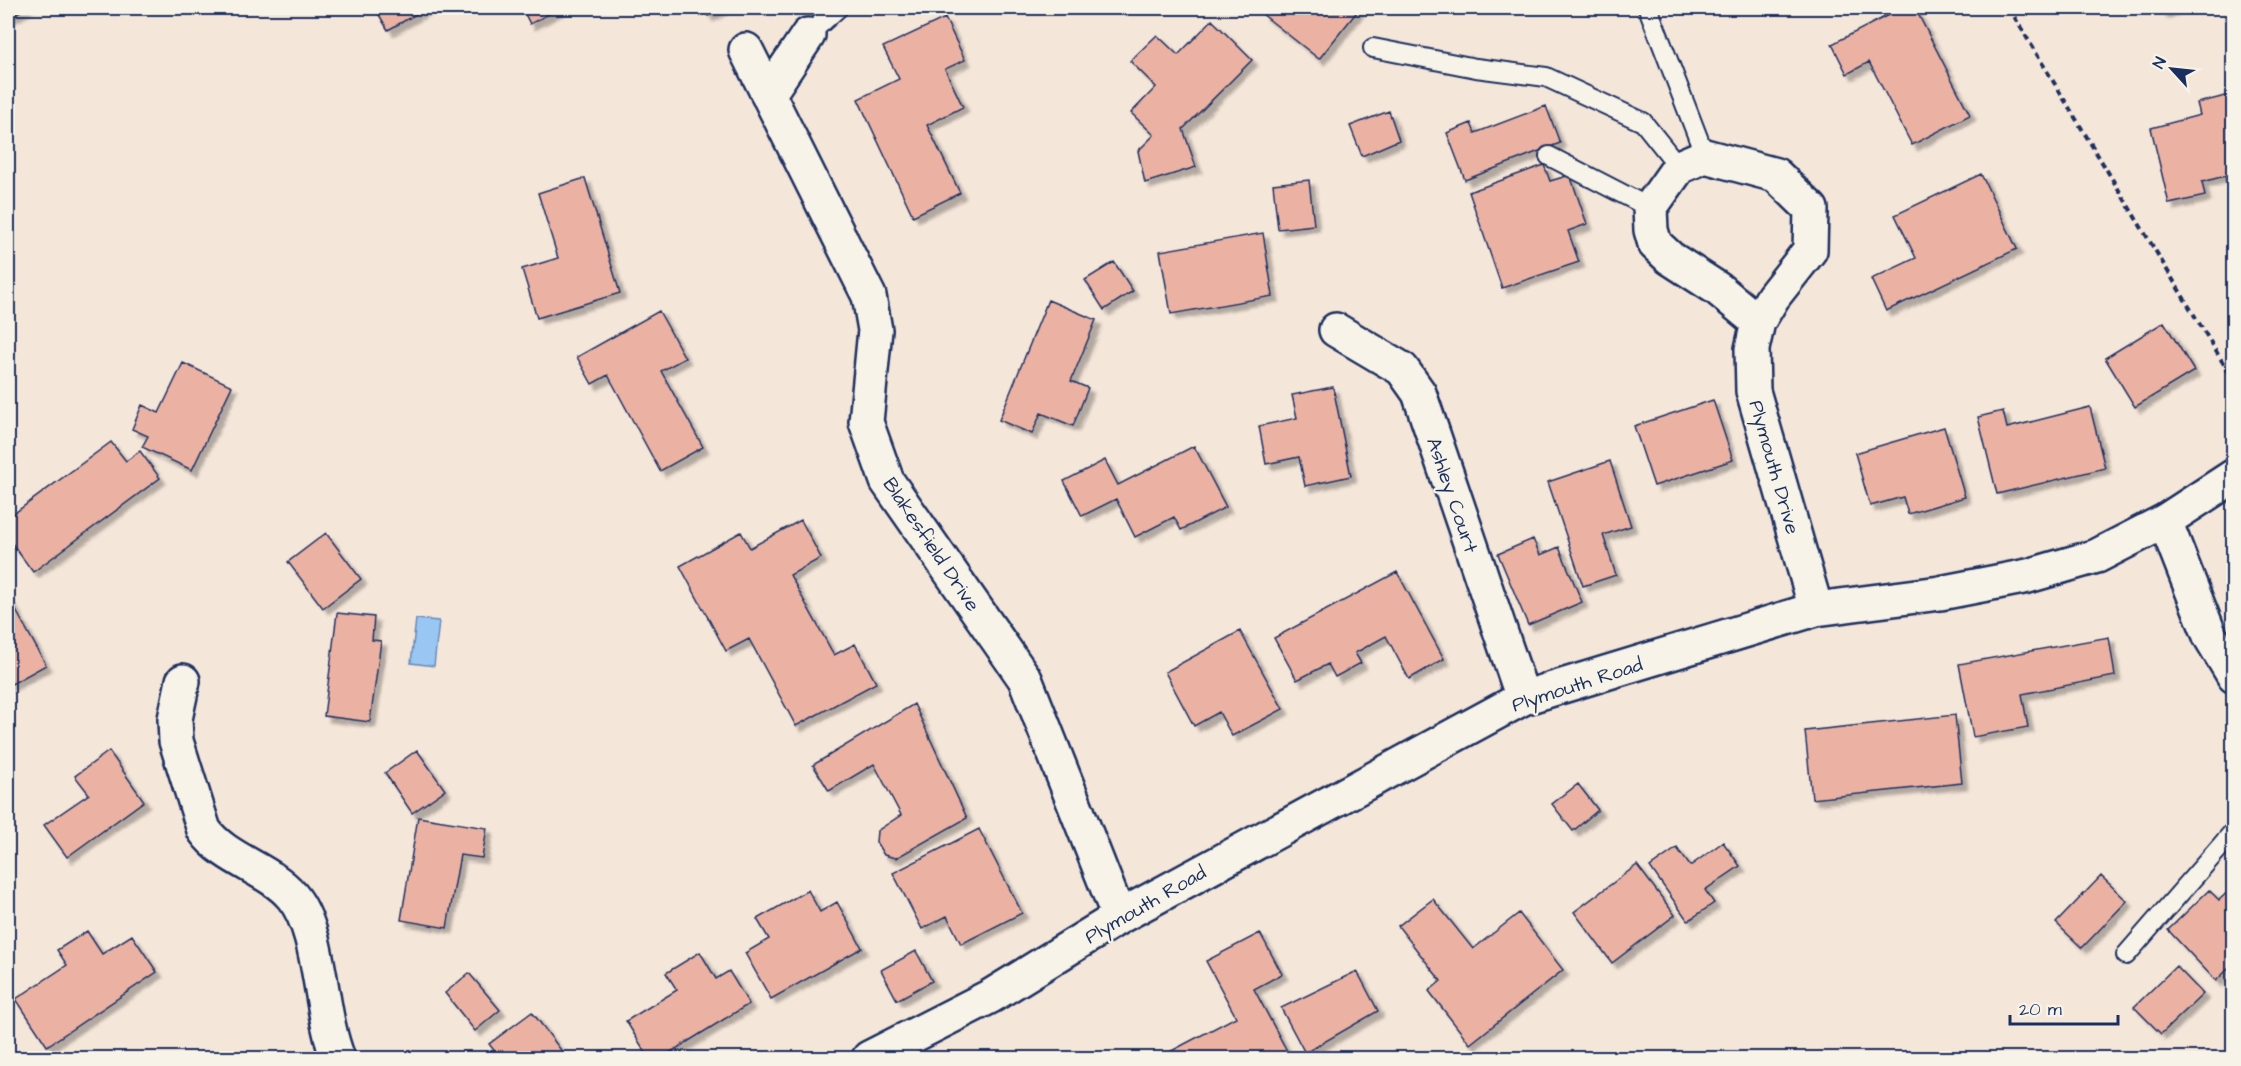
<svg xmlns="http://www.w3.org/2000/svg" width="2241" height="1066" font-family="'Architects Daughter',sans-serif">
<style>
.water{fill:#99c6f3;stroke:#678ab7;stroke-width:1.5}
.building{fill:#ebb2a4;stroke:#1b2f5e;stroke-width:1.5;filter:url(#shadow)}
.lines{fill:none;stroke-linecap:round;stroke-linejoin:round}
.service-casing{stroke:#1b2f5e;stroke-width:22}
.minor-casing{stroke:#1b2f5e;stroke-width:38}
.path{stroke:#1b2f5e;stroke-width:4;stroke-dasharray:6 4.5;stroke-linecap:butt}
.service{stroke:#f7f3e8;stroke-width:18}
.minor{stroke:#f7f3e8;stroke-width:33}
.labels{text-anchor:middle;stroke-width:4.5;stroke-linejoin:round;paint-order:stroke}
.street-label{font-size:20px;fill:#1b2f5e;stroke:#f7f3e8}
</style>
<defs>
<filter id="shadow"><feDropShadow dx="5.5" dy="5.5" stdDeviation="1.5" flood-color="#0004"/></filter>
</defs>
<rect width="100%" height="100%" fill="#f5e6da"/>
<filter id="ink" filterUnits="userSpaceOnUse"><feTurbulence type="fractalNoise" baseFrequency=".0167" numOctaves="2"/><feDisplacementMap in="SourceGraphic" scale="12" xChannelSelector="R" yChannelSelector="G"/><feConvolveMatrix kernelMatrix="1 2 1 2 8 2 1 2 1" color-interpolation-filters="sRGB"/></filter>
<g filter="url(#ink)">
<!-- water -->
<path class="water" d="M416,619L439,621L434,666L411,663Z"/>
<!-- building -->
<path class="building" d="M8,8H26L8,18Z
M375,8H427L388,30Z
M522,8H560L530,24Z
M703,8H722L708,16Z
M1267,8H1360L1319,59L1262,14Z
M1902,8H1915L1970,115L1912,145L1869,62L1847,74L1832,44Z
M2160,8H2174L2163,13Z
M945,18L965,60L945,69L963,107L927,125L960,193L913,216L858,99L899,79L883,47Z
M1212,20L1252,60L1183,129L1196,167L1145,183L1138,151L1154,135L1131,113L1156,87L1130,61L1157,35L1178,55Z
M2234,94V211L2225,176L2202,182L2205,196L2169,204L2151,128L2200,115L2197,103Z
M1546,106L1560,143L1465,180L1447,133L1471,123L1475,133Z
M1389,111L1399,140L1362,156L1350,126Z
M1544,165L1550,181L1570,175L1587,224L1568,231L1579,262L1502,288L1469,192Z
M1981,174L2017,249L1886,311L1871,279L1916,258L1895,215Z
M585,178L620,293L537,318L522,269L558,258L538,193Z
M1309,180L1314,225L1278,229L1273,184Z
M1263,233L1273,296L1171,314L1160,251Z
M1114,262L1133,291L1104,310L1085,280Z
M1048,300L1096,320L1071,381L1088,388L1073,426L1041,413L1032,434L999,420Z
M659,311L685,358L661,371L703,447L660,471L608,375L592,384L577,357Z
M2164,322L2194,371L2135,407L2105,358Z
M183,363L232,386L192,470L142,447L148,436L132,429L142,405L159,413Z
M1333,387L1351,476L1305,486L1299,457L1266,464L1259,426L1297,418L1292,395Z
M1713,400L1733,460L1654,486L1634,426Z
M2090,407L2105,468L1997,494L1978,417L2003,411L2007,428Z
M1944,427L1965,497L1908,514L1903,497L1870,506L1855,453Z
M111,442L126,461L140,451L160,478L33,572L8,538V518Z
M1194,446L1226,507L1181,530L1174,517L1135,537L1116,499L1082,516L1064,481L1105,460L1118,485Z
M1610,461L1631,526L1603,535L1616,575L1583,586L1548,482Z
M801,520L821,558L790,575L834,655L855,644L876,683L796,726L749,639L726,651L680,566L741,532L750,548Z
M326,533L361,579L323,608L288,562Z
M1533,539L1540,555L1559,547L1582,602L1528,625L1498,554Z
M1397,572L1444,659L1409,679L1386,636L1355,653L1361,663L1335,677L1328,664L1297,680L1274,638Z
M8,596L46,665L8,686Z
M337,613L374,617L372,640L381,641L370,722L324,716Z
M1240,631L1283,709L1232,736L1219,712L1194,726L1165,672Z
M2109,637L2115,676L2022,694L2028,727L1973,737L1959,664Z
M914,704L967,818L896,858L884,855L876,842L877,831L901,815L874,764L829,791L813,765Z
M1955,715L1962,783L1812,799L1805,731Z
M417,750L445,790L412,813L385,773Z
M109,751L144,801L67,857L44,825L89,794L75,776Z
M1578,784L1598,810L1573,831L1552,804Z
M418,817L487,828L482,858L460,855L447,928L401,920Z
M979,829L1022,913L961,944L947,916L922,929L893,873Z
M1723,842L1740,866L1705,890L1714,903L1688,921L1650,867L1677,848L1690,866Z
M1637,865L1675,915L1612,963L1574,912Z
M2101,876L2127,901L2082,948L2056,923Z
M2234,886V967L2232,965L2216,981L2168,930L2209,890L2219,900Z
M808,890L820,912L837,902L862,948L771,999L745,953L769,939L757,919Z
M1433,899L1473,949L1519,913L1563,970L1470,1044L1429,991L1441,981L1398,926Z
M87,931L102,954L132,935L157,972L47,1046L16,999L67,965L57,950Z
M1260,933L1282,974L1254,989L1287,1051L1273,1058H1161L1160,1057L1236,1017L1206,961Z
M916,951L932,981L897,1000L881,970Z
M700,952L716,979L729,971L749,1004L661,1058H649L626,1021L677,990L666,973Z
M2176,966L2203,994L2161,1034L2134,1007Z
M1357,971L1378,1011L1305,1053L1281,1008Z
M469,973L500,1010L475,1031L445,993Z
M532,1012L567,1058H500L489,1044Z"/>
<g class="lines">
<defs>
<path id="service" d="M1648,8L1705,156
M808,35L838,8
M1373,48L1476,68L1546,77L1643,122L1679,167
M1549,156L1650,208
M2126,955L2234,831"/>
<path id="minor" d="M746,50L869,296L875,330L866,422L887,481L1025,679L1119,917
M768,95L808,35
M1758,322L1773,297L1810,250L1811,209L1776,175L1705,156L1679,167L1650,208L1651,230L1655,244L1670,258L1718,289L1758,322L1752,349L1753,391L1816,609
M1336,330L1402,369L1419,393L1523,698
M2165,521L2210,636L2234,676
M183,681L175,719L176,741L204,830C225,860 268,868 292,896C322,931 319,1012 338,1058
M869,1058L991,996L1119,917L1523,698L1816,609L1940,593L2028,576L2097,556L2165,521L2234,476"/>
</defs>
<!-- service casing -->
<use href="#service" class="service-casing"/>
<!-- minor casing -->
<use href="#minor" class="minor-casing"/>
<!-- path -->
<path class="path" d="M2009,8L2234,381"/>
<!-- service -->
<use href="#service" class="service"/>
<!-- minor -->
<use href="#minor" class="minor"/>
</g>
</g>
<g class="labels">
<!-- street labels -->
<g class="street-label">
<text transform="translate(1775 467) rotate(74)" y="7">Plymouth Drive</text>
<text transform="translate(1453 495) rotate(71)" y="7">Ashley Court</text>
<text transform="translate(932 544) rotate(56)" y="7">Blakesfield Drive</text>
<text transform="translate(1577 684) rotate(-18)" y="7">Plymouth Road</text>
<text transform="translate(1145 904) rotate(-30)" y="7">Plymouth Road</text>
</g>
</g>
<!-- margin -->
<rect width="2241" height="1066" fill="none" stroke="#f7f3e8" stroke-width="30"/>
<rect x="15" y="15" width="2211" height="1036" fill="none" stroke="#1b2f5e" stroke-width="2" filter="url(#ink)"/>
<!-- north arrow -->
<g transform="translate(2172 69) rotate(297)" stroke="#f7f3e8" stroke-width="4.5" paint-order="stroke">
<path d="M0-4.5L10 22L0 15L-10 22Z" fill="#1b2f5e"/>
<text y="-9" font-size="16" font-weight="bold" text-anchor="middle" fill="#1b2f5e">N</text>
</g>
<!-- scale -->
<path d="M2010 1015v9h108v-9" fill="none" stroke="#1b2f5e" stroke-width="3"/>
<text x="2019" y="1015" font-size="18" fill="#1b2f5e" stroke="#f7f3e8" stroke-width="4.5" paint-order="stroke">20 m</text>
</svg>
